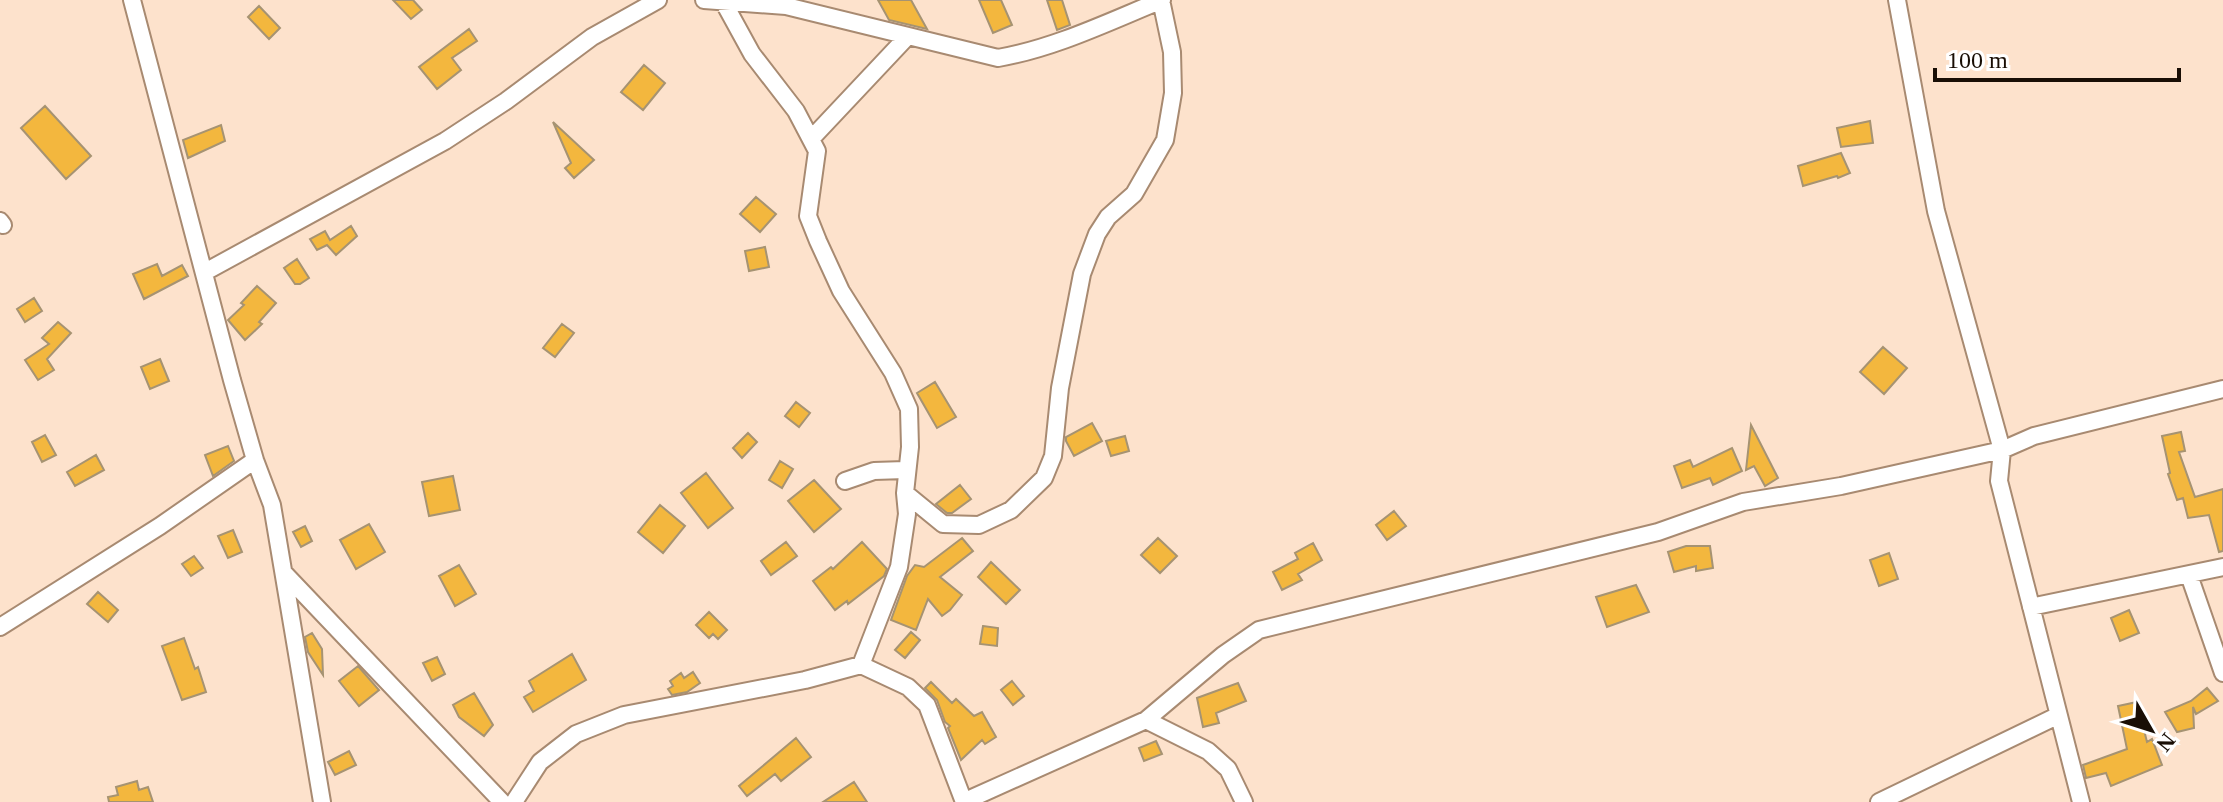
<svg xmlns="http://www.w3.org/2000/svg" width="2223" height="802" font-family="Georgia,serif">
<style>
.building{fill:#f3b73e;stroke:#a69372;stroke-width:2}
.lines{fill:none;stroke-linecap:round;stroke-linejoin:round}
.minor-casing{stroke:#a88a71;stroke-width:20}
.minor{stroke:#fff;stroke-width:16}
</style>
<rect width="100%" height="100%" fill="#fde2cc"/>
<!-- building -->
<path class="building" d="M393,0H413L422,10L411,19Z
M878,0H911L927,29L889,20Z
M979,0H1001L1012,25L993,33Z
M1047,0H1062L1070,25L1057,30Z
M259,6L280,28L269,39L248,17Z
M469,29L477,41L452,58L461,70L437,89L419,67Z
M644,65L665,83L643,110L621,92Z
M45,106L91,156L66,179L21,128Z
M1870,121L1873,143L1841,147L1837,128Z
M553,122L594,160L574,178L565,168L571,163Z
M221,125L225,141L188,158L183,140Z
M1841,153L1850,173L1838,178L1837,176L1803,186L1798,166Z
M756,197L776,214L760,232L740,214Z
M351,226L357,236L336,255L327,245L317,250L310,239L325,231L330,240Z
M765,247L769,267L749,271L745,251Z
M297,259L309,278L300,284H295L284,268Z
M157,264L162,276L182,265L188,276L144,299L133,274Z
M257,286L276,303L259,322L262,324L245,340L228,320L244,305L241,303Z
M34,298L42,311L25,322L17,309Z
M58,322L71,333L47,359L54,370L38,380L25,360L49,344L42,338Z
M562,324L574,333L555,357L543,348Z
M1883,347L1907,368L1884,394L1860,372Z
M160,359L169,381L150,389L141,367Z
M935,382L956,417L937,428L917,393Z
M796,402L810,413L799,427L785,416Z
M1092,423L1102,441L1074,456L1066,441V437Z
M1751,425L1778,478L1765,486L1754,466L1746,470Z
M2181,432L2185,451L2179,452L2195,497L2223,489V551L2219,552L2209,515L2188,518L2183,498L2177,500L2168,474L2170,473L2162,436Z
M748,433L757,442L742,458L733,448Z
M45,435L56,455L42,462L32,442Z
M1125,436L1129,451L1111,456L1106,441Z
M228,446L234,461L213,476L205,455Z
M1732,448L1742,471L1713,485L1710,478L1682,488L1674,466L1690,460L1693,467Z
M96,455L104,470L75,486L67,472Z
M780,461L793,469L782,488L769,480Z
M706,473L733,508L708,528L681,493Z
M453,476L460,510L429,516L422,482Z
M814,480L841,509L814,532L788,501Z
M960,485L971,499L952,513H947L936,504Z
M660,505L685,526L663,553L638,532Z
M1394,511L1406,526L1387,540L1376,525Z
M369,524L385,552L356,569L340,540Z
M305,526L312,541L301,547L293,532Z
M233,530L242,552L228,558L218,536Z
M962,538L973,551L940,577L962,595L950,610L942,616L928,599L916,630L891,620L907,576L915,565L924,567Z
M1158,538L1177,556L1160,573L1141,555Z
M786,542L797,556L771,575L761,561Z
M862,542L887,569L884,576L848,604L847,601L835,610L813,581L831,567L833,569Z
M1313,543L1322,560L1298,574L1302,580L1282,590L1273,572L1298,559L1295,553Z
M1686,546H1710L1713,568L1696,571V566L1674,572L1668,552Z
M1889,553L1898,579L1879,586L1870,560Z
M194,556L203,568L191,576L182,564Z
M991,562L1020,590L1006,604L978,577Z
M459,565L476,594L455,606L439,576Z
M1636,585L1649,612L1607,627L1596,597Z
M98,592L118,610L108,622L87,604Z
M2129,610L2139,633L2120,641L2111,618Z
M709,612L727,630L718,639L713,634L709,638L696,625Z
M983,626L998,628L997,646L980,644Z
M911,632L920,640L905,658L895,650Z
M312,633L322,649L323,675L308,652L305,637Z
M184,638L195,669L198,667L206,692L182,700L162,646Z
M572,654L586,680L533,712L524,697L534,691L529,681Z
M437,657L445,674L432,681L423,663Z
M358,666L379,690L359,706L339,681Z
M693,672L700,683L687,692L672,695L668,689L673,686L670,681L681,673L684,678Z
M1012,681L1024,696L1013,705L1001,690Z
M931,682L952,703L956,699L974,716L982,712L996,737L985,744L982,740L961,760L948,728L950,726L945,722L937,700L925,688Z
M1238,683L1246,701L1216,713L1219,723L1203,727L1197,698Z
M2207,688L2218,701L2196,714L2193,707L2194,728L2177,732L2165,712L2191,701Z
M474,693L493,725L484,736L459,717L453,705Z
M2137,702L2147,742L2152,739L2162,765L2111,786L2106,773L2086,778L2083,765L2127,749L2118,706Z
M796,738L811,757L781,781L775,774L747,796L739,786Z
M1156,741L1162,754L1144,761L1139,748Z
M349,751L356,765L335,775L328,762Z
M137,781L139,790L148,787L153,802H109L108,797L118,795L116,787Z
M854,782L867,802H823Z"/>
<g class="lines">
<defs>
<path id="minor" d="M132,0L232,380L255,460L272,505L322,802
M704,0L786,6L998,58C1055,48 1108,22 1162,0
M1897,0L1936,211L2002,450L1999,481L2081,802
M724,3L752,54L796,111L817,151L808,216L818,241L841,291L893,373L909,409L910,447L905,493L907,514L899,567L861,665
M811,139L907,37
M0,221L3,225
M205,272L445,141L506,101L592,37L658,0
M845,481L874,471L905,470
M905,493L943,524L979,525L1011,510L1044,478L1053,456L1060,388L1082,274L1097,234L1108,217L1134,194L1165,140L1173,93L1172,52L1161,0
M284,573L502,802
M2189,575L2223,673
M2031,607L2223,567
M0,627L160,526L255,460
M1146,720L1208,751L1228,769L1244,802
M514,802L540,762L576,734L624,715L805,680L861,665L908,687L927,705L964,802
M963,802L1146,720L1223,655L1259,630L1658,532L1743,502L1841,486L2002,450L2034,436L2223,389
M1879,802L2057,716"/>
</defs>
<!-- minor casing -->
<use href="#minor" class="minor-casing"/>
<!-- minor -->
<use href="#minor" class="minor"/>
</g>
<!-- north arrow -->
<g transform="translate(2151 730) rotate(129)" stroke="#ffffff" stroke-width="6" paint-order="stroke">
<path d="M0-6L14 30L0 20L-14 30Z" fill="#190e05"/>
<text y="-12" font-size="22" font-weight="bold" text-anchor="middle" fill="#190e05">N</text>
</g>
<!-- scale -->
<path d="M1935 68v12h244v-12" fill="none" stroke="#190e05" stroke-width="4"/>
<text x="1947" y="68" font-size="24" fill="#190e05" stroke="#ffffff" stroke-width="6" paint-order="stroke">100 m</text>
</svg>
